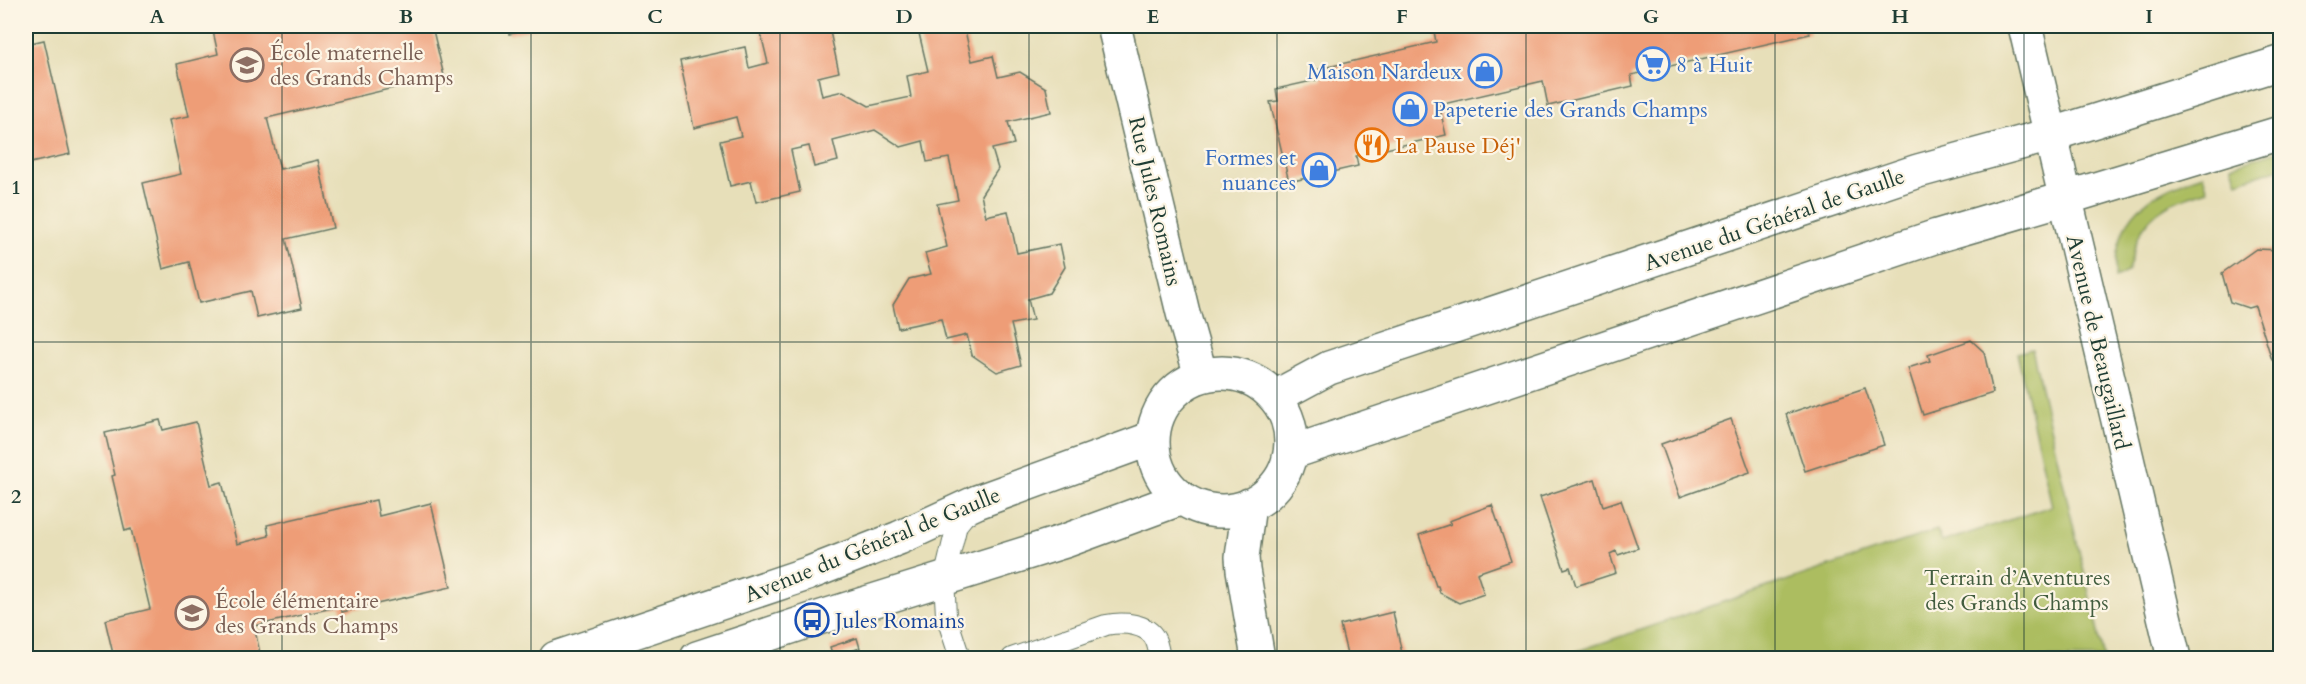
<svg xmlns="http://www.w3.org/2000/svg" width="2306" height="684" font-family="Cardo,serif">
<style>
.green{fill:#acbd60;stroke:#667d4a;stroke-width:1.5}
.building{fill:#ee9d77}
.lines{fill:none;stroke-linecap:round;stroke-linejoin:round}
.lane-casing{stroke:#657663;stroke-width:22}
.street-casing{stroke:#657663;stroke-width:36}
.secondary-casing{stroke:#657663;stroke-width:36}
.lane{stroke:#fff;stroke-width:20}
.street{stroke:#fff;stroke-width:33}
.secondary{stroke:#fff;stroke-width:33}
.grid{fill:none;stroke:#1f3d34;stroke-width:1.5;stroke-opacity:0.55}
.labels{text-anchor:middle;stroke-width:4.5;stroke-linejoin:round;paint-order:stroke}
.education-label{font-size:22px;fill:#785e54;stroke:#fcf5e5;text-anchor:start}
.shop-label{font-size:22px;fill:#366cbe;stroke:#fcf5e5;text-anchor:start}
.food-label{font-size:22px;fill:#c56008;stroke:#fcf5e5;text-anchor:start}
.street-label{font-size:22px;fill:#1f3d34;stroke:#fcf5e5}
.park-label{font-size:22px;fill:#425d3f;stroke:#fcf5e5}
.transit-label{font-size:22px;fill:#164399;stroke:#fcf5e5;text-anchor:start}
.neatline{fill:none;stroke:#1f3d34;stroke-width:2}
.grid-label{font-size:20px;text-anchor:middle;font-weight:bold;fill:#1f3d34}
</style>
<rect width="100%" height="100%" fill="#fcf5e5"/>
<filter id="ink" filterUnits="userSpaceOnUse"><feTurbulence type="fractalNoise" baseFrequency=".0167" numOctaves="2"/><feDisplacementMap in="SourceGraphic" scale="12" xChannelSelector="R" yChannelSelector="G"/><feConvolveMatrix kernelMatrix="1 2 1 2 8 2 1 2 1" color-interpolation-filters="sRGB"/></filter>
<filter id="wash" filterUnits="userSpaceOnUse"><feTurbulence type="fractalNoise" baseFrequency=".008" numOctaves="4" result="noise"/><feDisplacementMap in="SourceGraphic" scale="24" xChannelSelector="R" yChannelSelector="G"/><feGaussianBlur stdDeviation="1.35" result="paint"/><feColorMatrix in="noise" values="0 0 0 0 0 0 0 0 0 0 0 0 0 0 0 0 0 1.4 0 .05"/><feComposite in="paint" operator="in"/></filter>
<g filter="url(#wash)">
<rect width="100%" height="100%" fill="#e7dfb9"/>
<!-- green -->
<path class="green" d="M2280,150V168L2237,182L2232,166Z
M2203,175L2208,190C2180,199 2151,207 2139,236C2134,247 2132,261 2127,272L2115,278C2115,214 2147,193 2203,175Z
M2032,349L2104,658H1557L1937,530L1942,542L2052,506L2017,353Z"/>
<g id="blocks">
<!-- building -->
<path class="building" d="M239,26H432L444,76L267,118L280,169L318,160L333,228L286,239L302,308L257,318L251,291L199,303L189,262L163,269L143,183L181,174L169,120L189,116L177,64L218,54L213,31Z
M507,26H537V28L509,34Z
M759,26H806L807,33L829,27L839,72L818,77L822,96L843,91L869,106L911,97L907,76L928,71L918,29L934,26H964L972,61L993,56L998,77L1020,72L1046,88L1051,112L1008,122L1014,144L992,149L998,169L981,195L986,216L1008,211L1017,253L1060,244L1065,267L1049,293L1028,299L1033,320L1011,324L1021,365L997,372L972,355L967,335L946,340L941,319L898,328L893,305L909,279L931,274L925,253L947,247L937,204L958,200L949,158L927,162L923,141L901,147L875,130L833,141L838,161L814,167L809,146L791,150L800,192L756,202L751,181L730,186L720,141L741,136L736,117L694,128L680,61L745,47L749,68L768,63Z
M1433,26H1807L1810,34L1631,75L1633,86L1548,106L1543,81L1439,105L1446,135L1356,156L1358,166L1289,182L1270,102L1278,101L1276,89L1321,79L1319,69L1436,42Z
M44,40L70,154L26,164V44Z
M2256,249L2280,250V363L2272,360L2255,306L2248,308L2230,302L2222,273Z
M1971,340L1984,352L1993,393L1923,415L1908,368L1930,361L1928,355Z
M1865,388L1884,445L1805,471L1786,414Z
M1731,419L1750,472L1680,497L1661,444Z
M160,420L163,430L196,422L211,485L222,482L237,544L269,536L267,525L376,500L379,516L431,503L451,587L342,612L341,606L254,626L261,657L253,658H114L105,620L150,609L131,529L125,531L112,476L115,475L105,433Z
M1595,479L1603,506L1621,500L1638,548L1618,555L1616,551L1610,554L1616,573L1576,586L1570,567L1564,569L1540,497Z
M1492,505L1511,561L1477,573L1484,594L1459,603L1440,593L1438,586H1436L1419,535L1451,524L1449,521Z
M1393,612L1403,658H1348L1340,625Z
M857,638L860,648L833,657L830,647Z"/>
</g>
</g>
<g filter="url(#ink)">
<use href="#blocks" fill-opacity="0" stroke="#657663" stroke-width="1.5"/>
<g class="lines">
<defs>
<path id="lane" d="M960,658L946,615L944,579L957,525L969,510
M1012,658L1106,625C1123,622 1147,623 1155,639C1158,645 1159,653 1160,658"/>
<path id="street" d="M1114,26L1183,313L1201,376
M1153 442a69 69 0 1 1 138 0a69 69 0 1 1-138 0Z
M1275,397L1329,368L1356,359L1918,171L2050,135
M1290,453L1937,236L2066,198
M1249,505L1242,557L1243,570L1258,658
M556,658L807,574L899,538L977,502L1153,438
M697,658L812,620L1065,541L1182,498"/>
<path id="secondary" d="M2025,26L2174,658
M2050,135L2280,63
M2066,198L2280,133"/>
</defs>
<!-- lane casing -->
<use href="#lane" class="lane-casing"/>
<!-- street casing -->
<use href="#street" class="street-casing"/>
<!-- secondary casing -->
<use href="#secondary" class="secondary-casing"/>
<!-- lane -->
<use href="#lane" class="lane"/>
<!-- street -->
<use href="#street" class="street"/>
<!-- secondary -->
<use href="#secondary" class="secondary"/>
</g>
</g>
<!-- grid -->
<path class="grid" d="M282,26V658M531,26V658M780,26V658M1029,26V658M1277,26V658M1526,26V658M1775,26V658M2024,26V658M26,342H2280"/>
<!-- icons -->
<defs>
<symbol id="supermarket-ring" viewBox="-11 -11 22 22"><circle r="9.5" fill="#fcf5e5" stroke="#3f7fe0" stroke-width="1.5"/><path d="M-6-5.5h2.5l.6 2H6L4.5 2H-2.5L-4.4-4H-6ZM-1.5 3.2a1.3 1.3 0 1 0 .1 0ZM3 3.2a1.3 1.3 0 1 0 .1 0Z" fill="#3f7fe0"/></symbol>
<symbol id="school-ring" viewBox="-11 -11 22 22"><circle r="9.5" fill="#fcf5e5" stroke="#8d6e63" stroke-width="1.5"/><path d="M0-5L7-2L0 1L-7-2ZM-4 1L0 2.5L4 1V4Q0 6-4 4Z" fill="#8d6e63"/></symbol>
<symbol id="shop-ring" viewBox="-11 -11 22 22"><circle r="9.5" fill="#fcf5e5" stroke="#3f7fe0" stroke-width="1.5"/><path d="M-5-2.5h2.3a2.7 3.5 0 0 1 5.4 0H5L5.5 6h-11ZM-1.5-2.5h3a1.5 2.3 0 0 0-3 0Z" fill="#3f7fe0"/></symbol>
<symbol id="restaurant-ring" viewBox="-11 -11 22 22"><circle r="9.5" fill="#fcf5e5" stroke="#e8710a" stroke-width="1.5"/><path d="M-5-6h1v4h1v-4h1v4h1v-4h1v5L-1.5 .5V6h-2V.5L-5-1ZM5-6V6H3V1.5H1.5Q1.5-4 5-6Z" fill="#e8710a"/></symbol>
<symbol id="bus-ring" viewBox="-11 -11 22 22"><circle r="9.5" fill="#fcf5e5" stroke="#1a4fb4" stroke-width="1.5"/><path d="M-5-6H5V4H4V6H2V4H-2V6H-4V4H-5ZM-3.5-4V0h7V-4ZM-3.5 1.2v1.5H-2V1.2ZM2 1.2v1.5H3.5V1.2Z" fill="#1a4fb4"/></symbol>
</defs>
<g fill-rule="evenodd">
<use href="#supermarket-ring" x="1634" y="45" width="38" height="38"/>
<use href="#school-ring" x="228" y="46" width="38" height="38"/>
<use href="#shop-ring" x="1466" y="52" width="38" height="38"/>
<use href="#shop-ring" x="1391" y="90" width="38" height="38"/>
<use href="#restaurant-ring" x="1353" y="126" width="38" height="38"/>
<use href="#shop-ring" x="1300" y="151" width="38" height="38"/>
<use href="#school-ring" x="173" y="594" width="38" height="38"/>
<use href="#bus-ring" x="793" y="601" width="38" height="38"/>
</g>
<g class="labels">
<!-- education labels -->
<g class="education-label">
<text x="270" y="60">École maternelle<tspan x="270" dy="25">des Grands Champs</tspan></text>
<text x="215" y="608">École élémentaire<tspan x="215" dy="25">des Grands Champs</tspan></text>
</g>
<!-- shop labels -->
<g class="shop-label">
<text x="1676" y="72">8 à Huit</text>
<text x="1462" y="79" text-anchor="end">Maison Nardeux</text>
<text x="1433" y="117">Papeterie des Grands Champs</text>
<text x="1296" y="165" text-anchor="end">Formes et<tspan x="1296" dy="25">nuances</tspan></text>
</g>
<!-- food labels -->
<g class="food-label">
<text x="1395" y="153">La Pause Déj'</text>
</g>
<!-- street labels -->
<g class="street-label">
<text transform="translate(1156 201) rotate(77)" y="8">Rue Jules Romains</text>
<text transform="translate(1774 219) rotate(-19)" y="8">Avenue du Général de Gaulle</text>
<text transform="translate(2099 342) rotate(77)" y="8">Avenue de Beaugaillard</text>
<text transform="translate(872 544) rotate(-22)" y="8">Avenue du Général de Gaulle</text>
</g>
<!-- park labels -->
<g class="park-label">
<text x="2017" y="585">Terrain d’Aventures<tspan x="2017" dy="25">des Grands Champs</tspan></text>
</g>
<!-- transit labels -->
<g class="transit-label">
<text x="835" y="628">Jules Romains</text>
</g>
</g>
<!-- margin -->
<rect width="2306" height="684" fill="none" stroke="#fcf5e5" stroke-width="66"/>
<rect x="33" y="33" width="2240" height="618" class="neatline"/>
<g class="grid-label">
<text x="157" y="23">A</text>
<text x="406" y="23">B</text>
<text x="655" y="23">C</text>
<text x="904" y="23">D</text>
<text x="1153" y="23">E</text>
<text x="1402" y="23">F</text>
<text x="1651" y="23">G</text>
<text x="1900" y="23">H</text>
<text x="2149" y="23">I</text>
<text x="16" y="194">1</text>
<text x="16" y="503">2</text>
</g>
</svg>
